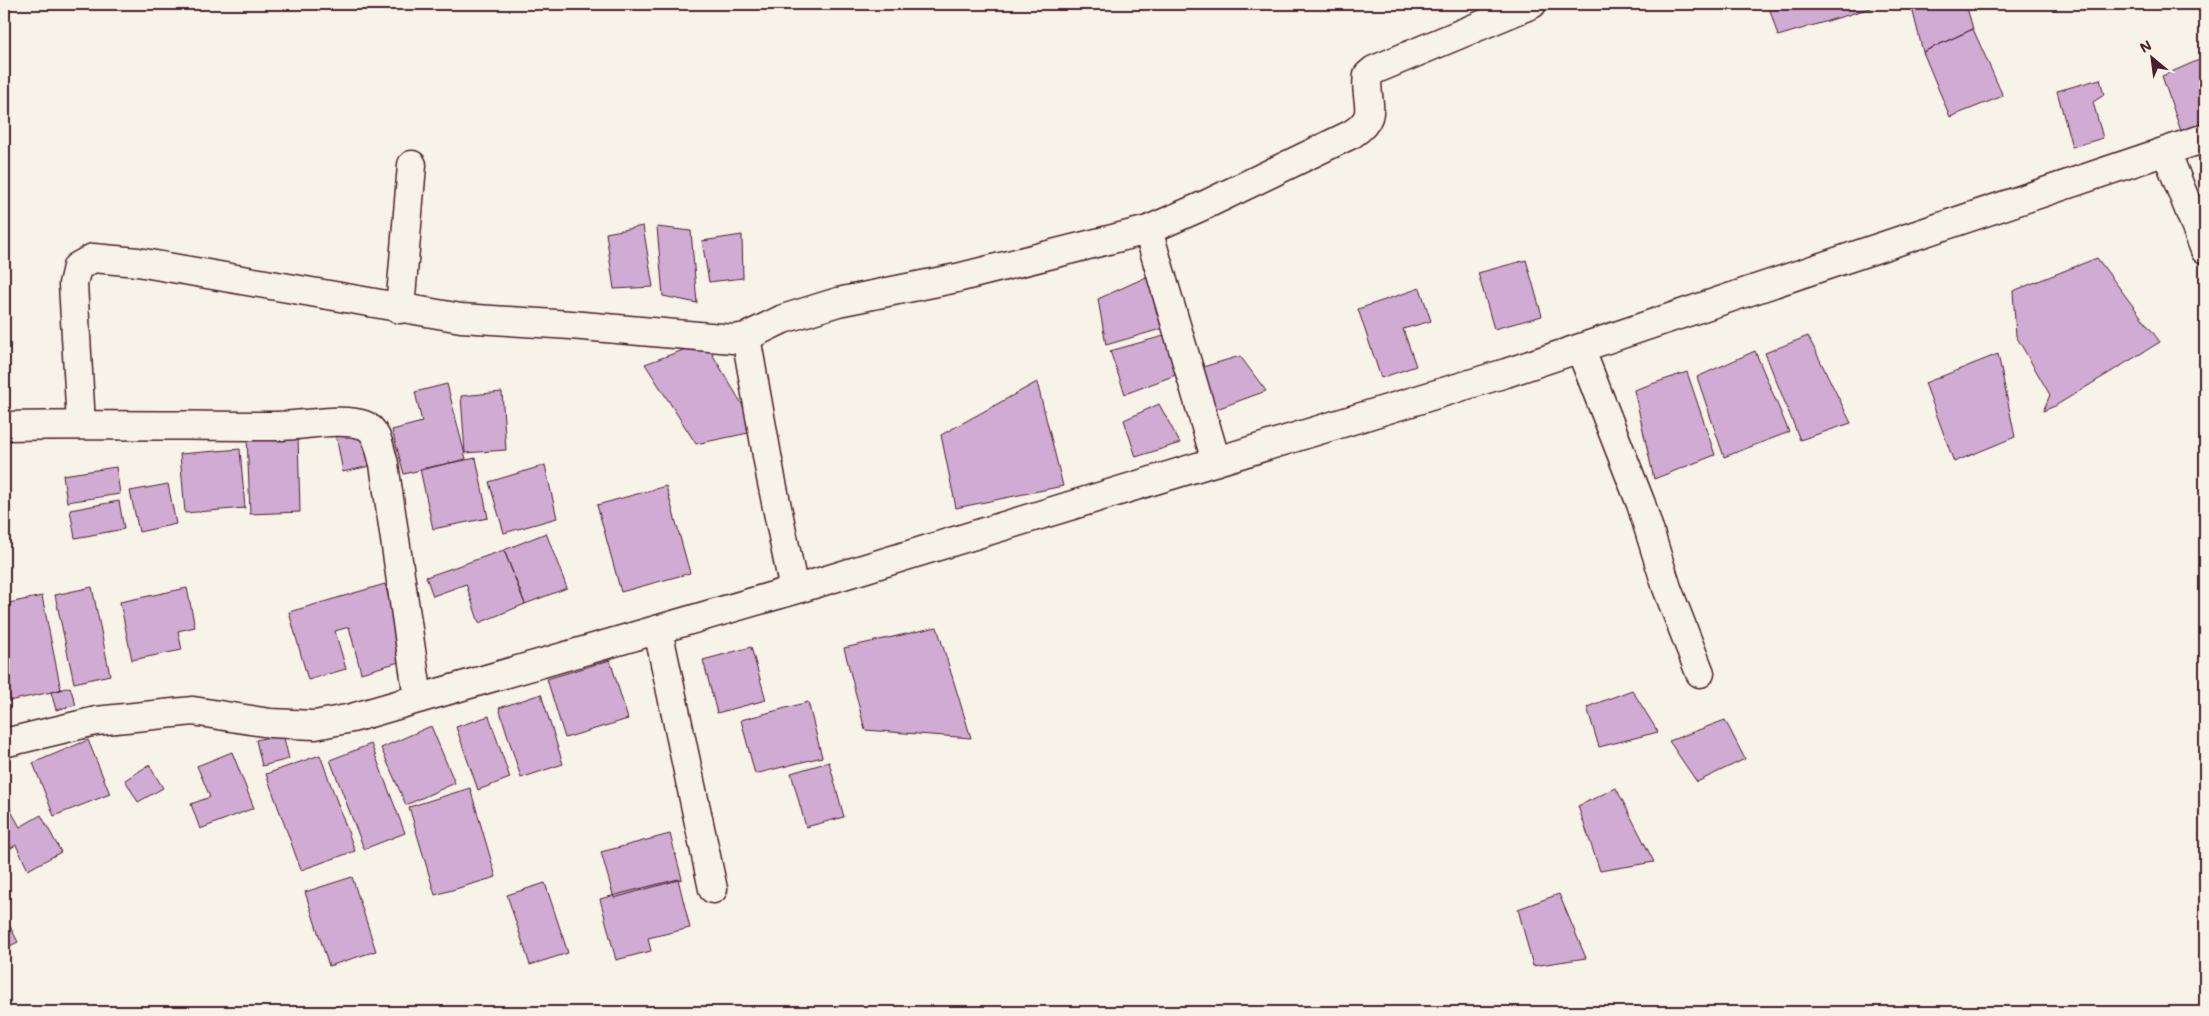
<svg xmlns="http://www.w3.org/2000/svg" width="2209" height="1016" font-family="Mali,sans-serif">
<style>
.building{fill:#d0abd4;stroke:#4a1f2b}
.lines{fill:none;stroke-linecap:round;stroke-linejoin:round}
.street-casing{stroke:#4a1f2b;stroke-width:31}
.street{stroke:#f7f3e8;stroke-width:28}
</style>
<rect width="100%" height="100%" fill="#f7f3e8"/>
<filter id="ink" filterUnits="userSpaceOnUse"><feTurbulence type="fractalNoise" baseFrequency=".02" numOctaves="2"/><feDisplacementMap in="SourceGraphic" scale="10" xChannelSelector="R" yChannelSelector="G"/><feConvolveMatrix kernelMatrix="1 2 1 2 8 2 1 2 1" color-interpolation-filters="sRGB"/></filter>
<g filter="url(#ink)">
<!-- building -->
<path class="building" d="M1768,4H1884L1778,36Z
M1911,4H1966L1973,29L1923,52Z
M1973,29L2003,96L1950,117L1923,52Z
M2199,60L2201,66L2205,64V121L2182,134L2162,76Z
M2100,79L2104,95L2093,102L2103,138L2072,147L2057,91Z
M643,226L653,287L614,289L606,233Z
M657,227L691,231L697,303L663,296Z
M742,235L743,278L709,282L702,241Z
M2097,258L2160,342L2055,406L2043,411L2050,395L2016,336L2013,291Z
M1526,260L1542,316L1494,329L1478,273Z
M1153,274L1171,326L1106,345L1098,299Z
M1420,288L1431,321L1403,329L1416,366L1381,378L1358,309Z
M1178,332L1181,373L1125,394L1110,351Z
M1808,336L1851,423L1800,440L1765,353Z
M705,342L758,431L696,444L645,364Z
M1755,351L1789,432L1724,457L1697,377Z
M1998,354L2015,437L1954,462L1925,383Z
M1240,356L1266,391L1214,410L1196,369Z
M1687,372L1715,455L1654,479L1634,390Z
M1037,382L1063,486L956,508L941,435Z
M447,384L466,459L404,474L392,430L422,422L415,392Z
M502,392L506,450L465,453L461,396Z
M1159,404L1180,443L1136,457L1124,420Z
M362,430L370,466L343,472L336,435Z
M298,435L300,512L250,514L247,436Z
M240,449L245,508L185,513L180,454Z
M476,458L488,518L433,529L420,469Z
M545,465L557,518L504,533L489,482Z
M116,467L120,494L67,502L63,475Z
M168,484L176,524L139,532L130,491Z
M666,486L690,573L621,592L597,505Z
M119,501L124,529L75,538L70,510Z
M546,533L567,588L525,604L504,550Z
M504,550L525,604L479,623L466,584L433,596L426,577Z
M385,584L406,660L361,673L349,627L335,631L346,669L308,680L289,612Z
M92,587L110,675L74,683L55,595Z
M187,588L195,627L178,631L182,650L132,660L120,602Z
M42,596L61,690L4,702V643L8,642L4,622V604Z
M937,627L971,738L865,730L844,648Z
M751,647L766,700L717,713L703,660Z
M610,660L628,719L565,738L547,679Z
M70,687L76,705L56,710L51,692Z
M1632,690L1658,732L1599,747L1587,707Z
M541,694L563,764L521,778L499,708Z
M808,702L822,757L755,774L741,720Z
M489,716L510,778L478,790L456,727Z
M1725,720L1745,759L1697,782L1669,741Z
M431,726L455,783L406,805L381,748Z
M283,734L289,759L262,766L256,740Z
M88,740L110,794L54,816L33,763Z
M371,744L405,833L364,849L330,760Z
M232,752L254,808L200,829L191,804L210,797L197,766Z
M320,755L355,851L301,870L266,774Z
M829,762L844,817L806,827L791,773Z
M149,765L163,788L138,802L125,780Z
M470,788L496,877L435,895L409,807Z
M1616,788L1654,862L1600,871L1578,806Z
M7,804L20,827L41,815L61,852L28,870L16,845L4,852V805Z
M670,834L682,879L614,898L601,852Z
M352,877L376,951L329,966L305,892Z
M678,879L690,928L648,938L651,951L616,960L600,899Z
M545,883L568,953L530,965L507,895Z
M1559,894L1586,958L1533,966L1518,909Z
M4,915L18,942L4,949Z"/>
<g class="lines">
<defs>
<path id="street" d="M2166,151L2205,250
M1148,230L1205,205L1352,134C1382,114 1363,102 1368,75L1374,70L1532,4
M400,309L412,165
M746,337L771,478L794,590
M1580,348L1641,504L1667,588L1700,673
M81,424L73,284L77,267L93,258L138,262L461,318L571,325L733,339L746,337L783,319L838,302L957,278L1148,230L1216,461
M4,426C95,424 186,426 277,426C302,426 341,417 364,425C378,430 380,451 384,464L418,698
M658,630L713,889
M4,743L96,721L193,711L270,723L315,725L352,718L794,590L1506,373L2205,138"/>
</defs>
<!-- street casing -->
<use href="#street" class="street-casing"/>
<!-- street -->
<use href="#street" class="street"/>
</g>
</g>
<!-- margin -->
<rect width="2209" height="1016" fill="none" stroke="#f7f3e8" stroke-width="20"/>
<rect x="10" y="10" width="2189" height="996" fill="none" stroke="#4a1f2b" stroke-width="2" filter="url(#ink)"/>
<!-- north arrow -->
<g transform="translate(2152 58) rotate(331)" stroke="#f7f3e8" stroke-width="4" paint-order="stroke">
<path d="M0-4L9 19L0 12L-9 19Z" fill="#4a1f2b"/>
<text y="-8" font-size="14" font-weight="bold" text-anchor="middle" fill="#4a1f2b">N</text>
</g>
</svg>
